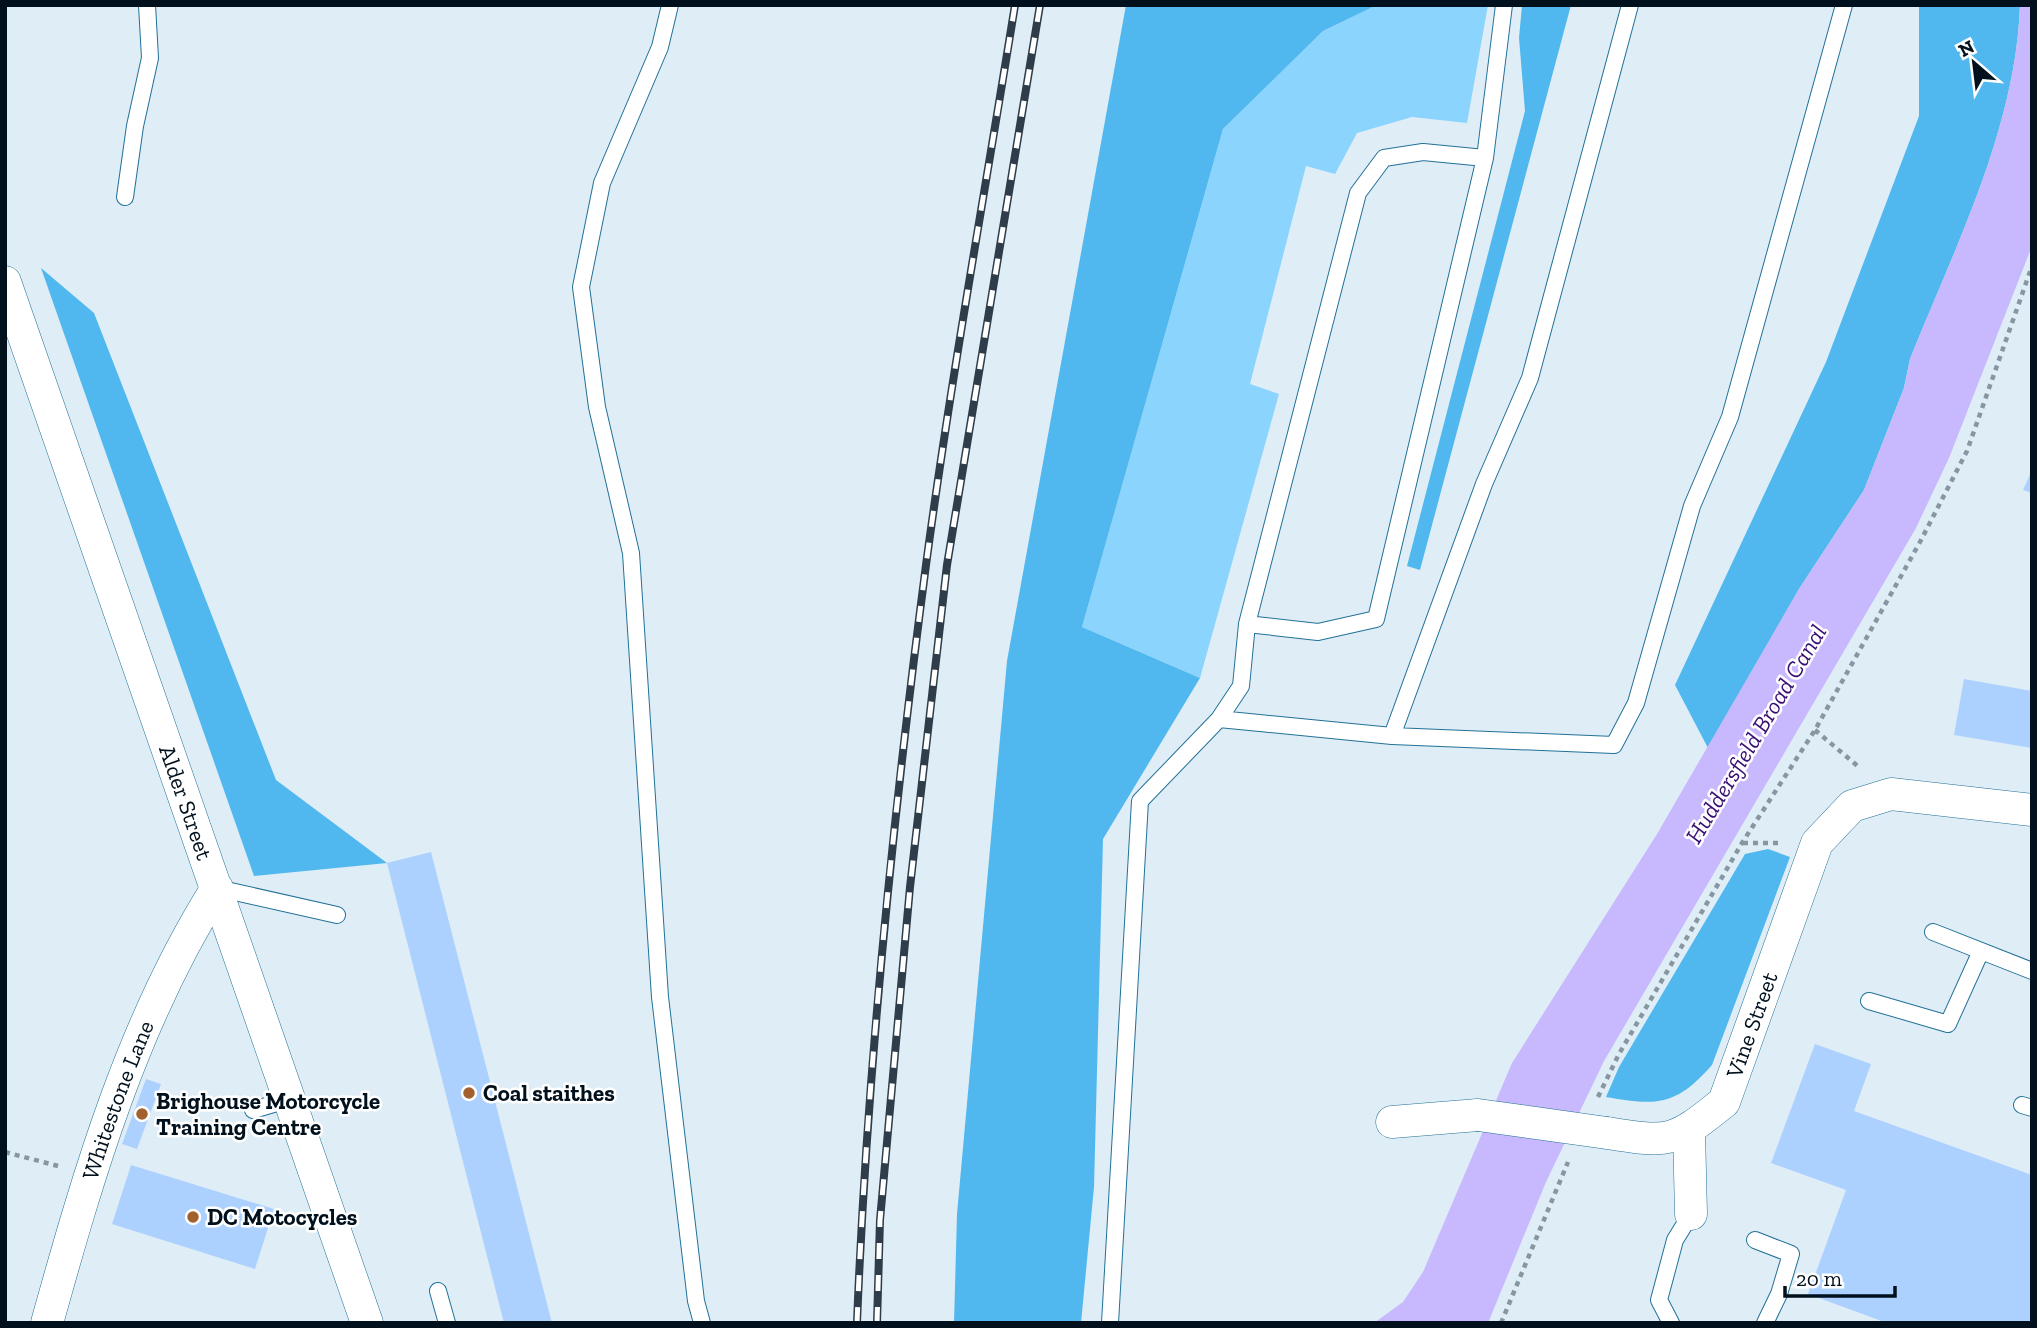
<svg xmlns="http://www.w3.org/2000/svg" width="2037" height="1328" font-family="'Zilla Slab',serif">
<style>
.green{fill:#8ad4fe}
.forest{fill:#50b8ee}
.water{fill:#c8b8fe}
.building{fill:#add1fe}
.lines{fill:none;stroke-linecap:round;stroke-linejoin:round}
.service-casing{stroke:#227198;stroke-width:18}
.minor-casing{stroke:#227198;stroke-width:33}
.path{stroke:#8796a0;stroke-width:4.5;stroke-dasharray:5 5;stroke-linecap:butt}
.service{stroke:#fff;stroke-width:16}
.minor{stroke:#fff;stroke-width:32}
.rail-casing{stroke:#2e3d49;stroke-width:8}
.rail{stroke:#fff;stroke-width:5;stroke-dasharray:16;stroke-linecap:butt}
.minor-bridge-casing{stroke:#227198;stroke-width:33;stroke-linecap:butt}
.minor-bridge{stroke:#fff;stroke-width:32}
.poi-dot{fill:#a2602e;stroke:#fff;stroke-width:2.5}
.labels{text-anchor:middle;stroke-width:5;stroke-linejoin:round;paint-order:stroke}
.street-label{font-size:23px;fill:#00101c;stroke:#fff}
.poi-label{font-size:23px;font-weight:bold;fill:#00101c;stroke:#fff;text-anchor:start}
.water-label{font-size:24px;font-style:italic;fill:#3a0f73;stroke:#fff}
</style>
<rect width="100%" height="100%" fill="#dfedf6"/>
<!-- green -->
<path class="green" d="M1377,5H1488L1467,123L1412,117L1357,133L1335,174L1306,166L1250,384L1279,394L1200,678L1082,627L1223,129L1323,31Z"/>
<!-- forest -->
<path class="forest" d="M1126,5H1377L1323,31L1223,129L1082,627L1200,678L1103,839L1094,1187L1081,1323H954L957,1214L1007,661Z
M1522,5H1571L1420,570L1407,566L1525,111L1519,38Z
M1919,5H2020C2016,128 1955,247 1910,359L1904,388L1864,490L1799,589L1708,748L1675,685L1826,362L1919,116Z
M41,268L94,313L276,780L387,863L254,876Z
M1768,849L1790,857L1712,1065C1676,1106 1657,1106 1606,1097L1619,1067L1745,854Z"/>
<!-- water -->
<path class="water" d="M2020,5H2032V246L1949,458L1916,528L1604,1061L1546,1182L1488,1323H1374L1403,1302L1423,1272L1512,1063L1657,834L1799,589L1864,490L1904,388L1910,359C1955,247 2016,128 2020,5Z"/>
<!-- building -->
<path class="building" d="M2032,470V493L2023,490Z
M1964,679L2032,691V748L1954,735Z
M431,852L552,1323H504L387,863Z
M1815,1044L1871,1064L1854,1111L2032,1175V1323H1887L1808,1294L1846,1190L1771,1163Z
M146,1079L161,1084L137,1149L122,1144Z
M131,1165L274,1209L255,1269L112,1224Z"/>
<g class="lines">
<defs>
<path id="service" d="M670,5L660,47L602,183L581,287L597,407L631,553L660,997L696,1301L702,1323
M1485,158L1504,5
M125,197L135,126L150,58L147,5
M1219,719L1392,736L1614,745L1636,703L1692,506L1730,417L1844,5
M1392,736L1484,484L1530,378L1630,5
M217,888L337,915
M1933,932L2032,971
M1869,1001L1948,1024L1981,951
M2022,1105L2032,1108
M253,1110L290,1099
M1755,1240L1791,1254L1779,1294L1765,1323
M438,1291L447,1323
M1110,1323L1140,801L1219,719L1241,686L1247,624L1358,193L1384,158L1423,152L1485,158L1376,619L1318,632L1247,624
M1671,1323L1659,1300L1675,1240L1691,1214"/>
<g id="minor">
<path id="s1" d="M5,282L367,1323"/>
<path d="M1392,1122L1478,1115"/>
<path d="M1689,1130L1691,1214"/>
<path id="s2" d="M1607,1133C1671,1143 1673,1143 1724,1102L1817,843L1852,806L1891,794L2032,810"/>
<path id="s3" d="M47,1323C89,1172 133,1021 217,888"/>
</g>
</defs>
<!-- service casing -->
<use href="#service" class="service-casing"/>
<!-- minor casing -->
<use href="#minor" class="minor-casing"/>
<!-- path -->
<path class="path" d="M1815,730L1860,768
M1743,843H1780
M1598,1097L1619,1054L1742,843L1815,730L1920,542L1967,451L2032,266
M5,1152L58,1166
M1501,1323L1568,1162"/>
<!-- service -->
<use href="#service" class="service"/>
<!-- minor -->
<use href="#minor" class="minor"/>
<defs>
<path id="rail" d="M857,1323C867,1070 893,816 926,565C951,378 985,192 1015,5
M877,1323L880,1220L910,887L947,565L1040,5"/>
</defs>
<!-- rail casing -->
<use href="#rail" class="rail-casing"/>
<!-- rail -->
<use href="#rail" class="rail"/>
<defs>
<path id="minor-bridge" d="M1478,1115L1607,1133"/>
</defs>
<!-- minor-bridge casing -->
<use href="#minor-bridge" class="minor-bridge-casing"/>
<!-- minor-bridge -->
<use href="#minor-bridge" class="minor-bridge"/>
</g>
<!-- markers -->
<g class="poi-dot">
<circle cx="469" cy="1093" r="7"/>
<circle cx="142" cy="1114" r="7"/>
<circle cx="193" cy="1217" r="7"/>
</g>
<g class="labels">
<!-- street labels -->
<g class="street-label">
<text dy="8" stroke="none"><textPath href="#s1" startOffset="551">Alder Street</textPath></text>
<text dy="8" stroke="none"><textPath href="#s2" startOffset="210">Vine Street</textPath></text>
<text dy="8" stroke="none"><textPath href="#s3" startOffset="234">Whitestone Lane</textPath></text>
</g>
<!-- poi labels -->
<g class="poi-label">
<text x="483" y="1101">Coal staithes</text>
<text x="156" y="1109">Brighouse Motorcycle<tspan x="156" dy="26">Training Centre</tspan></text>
<text x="207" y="1225">DC Motocycles</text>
</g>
<!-- water labels -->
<g class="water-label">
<text transform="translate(1756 734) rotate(-59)" y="8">Huddersfield Broad Canal</text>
</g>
</g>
<!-- border -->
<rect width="2037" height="1328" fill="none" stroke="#00101c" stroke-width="14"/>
<!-- north arrow -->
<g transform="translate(1974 63) rotate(332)" stroke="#ffffff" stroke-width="5" paint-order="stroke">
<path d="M0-5L12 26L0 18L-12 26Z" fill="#00101c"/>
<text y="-10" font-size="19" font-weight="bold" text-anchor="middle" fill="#00101c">N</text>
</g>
<!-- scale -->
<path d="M1785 1286v10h110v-10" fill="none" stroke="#00101c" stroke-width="3.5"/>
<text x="1796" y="1286" font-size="21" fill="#00101c" stroke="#ffffff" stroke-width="5" paint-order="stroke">20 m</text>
</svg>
